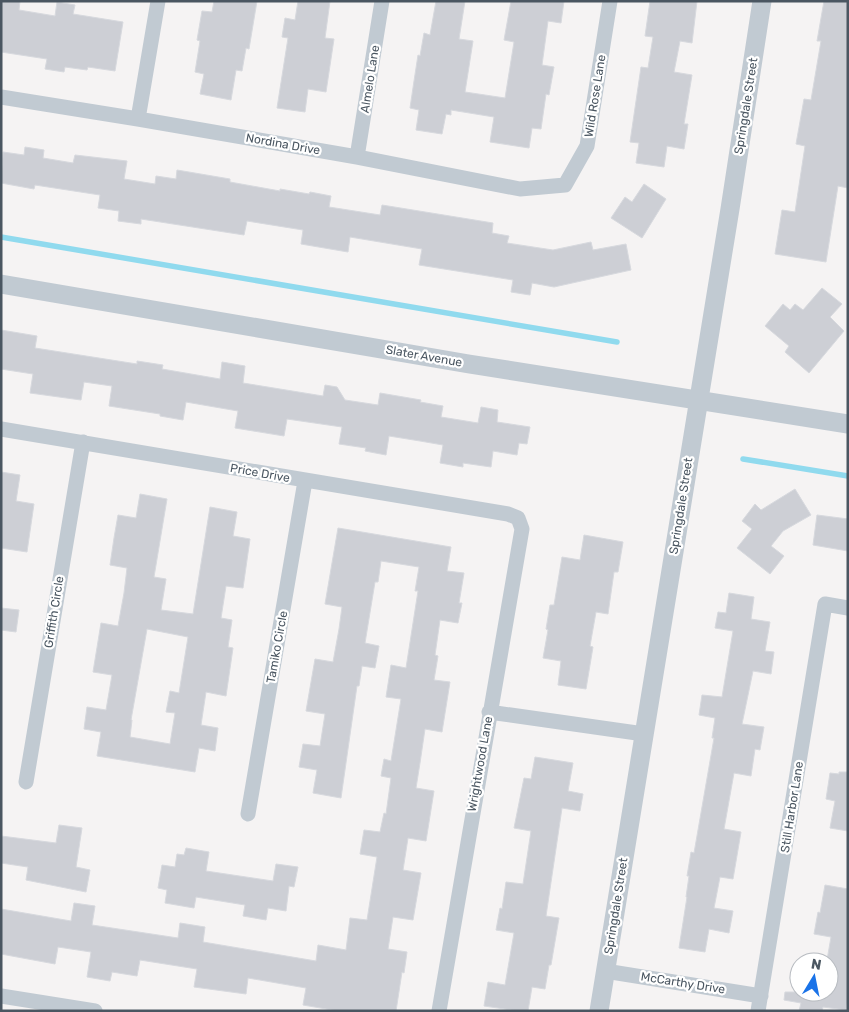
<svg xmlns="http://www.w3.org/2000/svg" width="849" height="1012" font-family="Rubik,sans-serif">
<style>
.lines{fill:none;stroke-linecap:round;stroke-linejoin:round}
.stream{stroke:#90daee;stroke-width:5.5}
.building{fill:#cdcfd5;stroke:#d7d9de;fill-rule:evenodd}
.minor{stroke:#c1cad2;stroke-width:15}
.tertiary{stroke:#c1cad2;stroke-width:19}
.labels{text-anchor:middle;stroke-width:4.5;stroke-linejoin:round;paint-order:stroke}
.street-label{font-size:12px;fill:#4a5661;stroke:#fff}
</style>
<rect width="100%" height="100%" fill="#f5f3f3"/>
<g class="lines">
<!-- stream -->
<path class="stream" d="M1,237L617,342
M743,459L848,476"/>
</g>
<!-- building -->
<path class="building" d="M1,1H20L19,10L55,16L57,2L75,5L73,14L123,22L115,71L88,67L87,70L65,67L64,72L45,69L47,59L1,52Z
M214,1H257L249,49L246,48L242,71L236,70L231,100L200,94L204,74L195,72L200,41L197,40L202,11L212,12Z
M298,1H330L325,38L334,39L326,92L308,89L305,112L277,108L288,38L282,37L285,18L295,20Z
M436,1H465L459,39L473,41L465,92L505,98L514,42L504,40L511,1H564L561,23L548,21L542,65L554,67L549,95L546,94L541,129L532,128L529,148L490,142L494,117L451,110V115L446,114L442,134L416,130L419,110L410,108L414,81L418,55L420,56L424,33L430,35Z
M650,1H697L692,43L680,41L674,72L692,75L684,124H688L684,149L667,146L664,167L636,163L639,143L630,142L641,67L648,68L653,37L645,36Z
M824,1H848V188L838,186L826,262L775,254L782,210L795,212L805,146L796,144L804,99L811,100L821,41H817Z
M25,147L44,150L43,158L73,163L75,155L127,161L124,179L155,184L156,176L176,179L177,170L230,179V182L280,191V189L309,194L310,192L331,196L329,207L380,215L382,205L493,223L492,233L509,236L507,243L553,250L591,242L593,250L626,244L631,270L554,287L532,283L530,295L511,292L513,280L419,265L422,249L350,237L348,252L301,244L303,230L247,221L244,235L141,219V224L118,221L119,211L98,208L100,195L35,185L34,189L1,183L3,152L24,155Z
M644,184L666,199L642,238L611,218L625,197L632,202Z
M822,288L842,304L830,317L844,331L809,373L785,352L789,346L765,326L783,304L790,310L795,304L803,310Z
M1,330L37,336L35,348L137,364V361L163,365L162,369L220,379L222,362L245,366L243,383L323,396L325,385L337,387L345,400L378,405L380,393L421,400L420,402L443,406L441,417L478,423L481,407L498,410L497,422L530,427L527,444L519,443L517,455L493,451L491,467L463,463V467L440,463L443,445L420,441L389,436L386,455L365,451L366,448L339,444L342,427L287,419L284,436L235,428L238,411L186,402L183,420L160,416V414L109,406L112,386L84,382L81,400L30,393L33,374L1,369Z
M1,472L20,475L16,501L34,504L27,552L1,548Z
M795,489L811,515L783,531L771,546L784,556L770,574L737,548L752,529L742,521L755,504L761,510Z
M140,494L167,499L154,577L166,579L161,610L193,614L210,507L237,512L233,536L250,539L243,588L226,586L221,618L232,620L228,647L233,648L226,696L206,692L201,725L218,728L215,751L199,748L195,772L97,756L101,732L84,729L87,707L106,710L112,675L93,672L101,623L118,626L124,593L127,568L110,565L114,538L118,515L136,518ZM147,629L188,637L179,693L170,691L166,712L175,713L170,744L130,737L132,720H131Z
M817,515L848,519V551L813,545Z
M338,528L451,547L447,571L464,573L459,603H462L458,623L440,620L435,655L438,656L434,680L450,682L442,732L425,729L420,763L416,788L434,791L426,841L408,838L403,870L421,873L413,920L393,917L388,949L407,952L404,973L402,972L396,1011H338L303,1005L306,988L248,978L246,994L194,987L197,969L140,960L137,976L112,972L110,981L87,977L91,952L58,947L55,964L1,954V909L71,921L74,903L95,906L92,925L178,938L180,923L205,927L203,942L316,961L318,945L346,950L350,918L367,920L377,857L360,854L364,830L380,832L384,813L386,814L391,778L381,776L384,759L391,761L401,699L386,697L391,665L406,668L418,591H415L419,567L381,561L378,582H375L365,643L379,646L375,668L362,666L359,686H357L341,798L313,793L317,770L299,767L303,744L320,746L325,714L306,711L315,659L333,662L339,629L342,607L325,604Z
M584,535L623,542L618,572H614L608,614L596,612L590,646L593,647L586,689L558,685L561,661L543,658L548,630L546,629L550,605H554L562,557L580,560Z
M729,593L754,597L751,619L770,622L765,651L774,652L771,674L753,671L742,724L764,727L760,750L755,749L751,776L734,773L724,829L741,832L733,879L720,877L714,908L733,911L729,933L709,929L705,952L679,948L687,897H686L689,876H687L691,852L694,853L714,738H712L715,718L699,715L702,695L722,697L733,631L715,628L718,612L726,613Z
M1,608L19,610L16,632L1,630Z
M535,757L573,763L568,791L583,794L580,811L562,808L546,916L559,918L551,965H549L545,989L532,987L528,1011H518L484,1006L488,982L505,985L514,933L496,930L500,908L502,909L506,882L523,884L531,831L514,828L524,778L531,779Z
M839,772H848V831L830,828L835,801L826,799L830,773L839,774Z
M59,825L82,828L76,867L90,870L86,892L26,880L28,867L1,863V836L56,843Z
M186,848L209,852L206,871L273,881L276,864L298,867L294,887L289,886L286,911L268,908L266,920L243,916L245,905L196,897L194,908L165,903L167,890L158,888L162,865L175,867L177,854L184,855Z
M825,885L848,889V999L846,1010L823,1007L822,1011H799L801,1003L784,1000L785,992H829V960H827L831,937L814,934L818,912L820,913Z"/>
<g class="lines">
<!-- minor -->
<path class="minor" d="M1,97L138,119L357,157L520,189L565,185L587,146L610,1
M138,119L158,1
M357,157L382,1
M1,429L508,514L518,518L522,529L439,1011
M489,712L644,734
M26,782L83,442
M248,814L305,481
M605,971L761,996
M1,996L95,1011
M758,1011L825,604L848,608"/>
<!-- tertiary -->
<path class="tertiary" d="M1,284L469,364L848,424
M599,1011L730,209L762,1"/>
</g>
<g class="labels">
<!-- street labels -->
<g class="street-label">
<text transform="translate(370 79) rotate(-81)" y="4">Almelo Lane</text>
<text transform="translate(595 96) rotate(-81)" y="4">Wild Rose Lane</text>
<text transform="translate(746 106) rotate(-81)" y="4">Springdale Street</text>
<text transform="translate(283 144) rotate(10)" y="4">Nordina Drive</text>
<text transform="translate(424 356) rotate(10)" y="4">Slater Avenue</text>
<text transform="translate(260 473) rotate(10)" y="4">Price Drive</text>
<text transform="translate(681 506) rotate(-81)" y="4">Springdale Street</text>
<text transform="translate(54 612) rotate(-81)" y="4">Griffith Circle</text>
<text transform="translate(277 647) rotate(-80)" y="4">Tamiko Circle</text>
<text transform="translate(480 764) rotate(-80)" y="4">Wrightwood Lane</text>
<text transform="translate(792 807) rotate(-81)" y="4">Still Harbor Lane</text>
<text transform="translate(616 906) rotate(-81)" y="4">Springdale Street</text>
<text transform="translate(683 983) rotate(9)" y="4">McCarthy Drive</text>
</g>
</g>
<!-- border -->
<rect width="849" height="1012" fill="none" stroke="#4a5661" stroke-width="5"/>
<!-- north arrow -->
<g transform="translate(814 977) rotate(10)"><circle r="24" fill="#ffffff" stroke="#b7bbc0"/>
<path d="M0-4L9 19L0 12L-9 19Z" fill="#1a73e8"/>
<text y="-8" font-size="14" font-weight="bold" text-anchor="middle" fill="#4a5661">N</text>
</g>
</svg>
